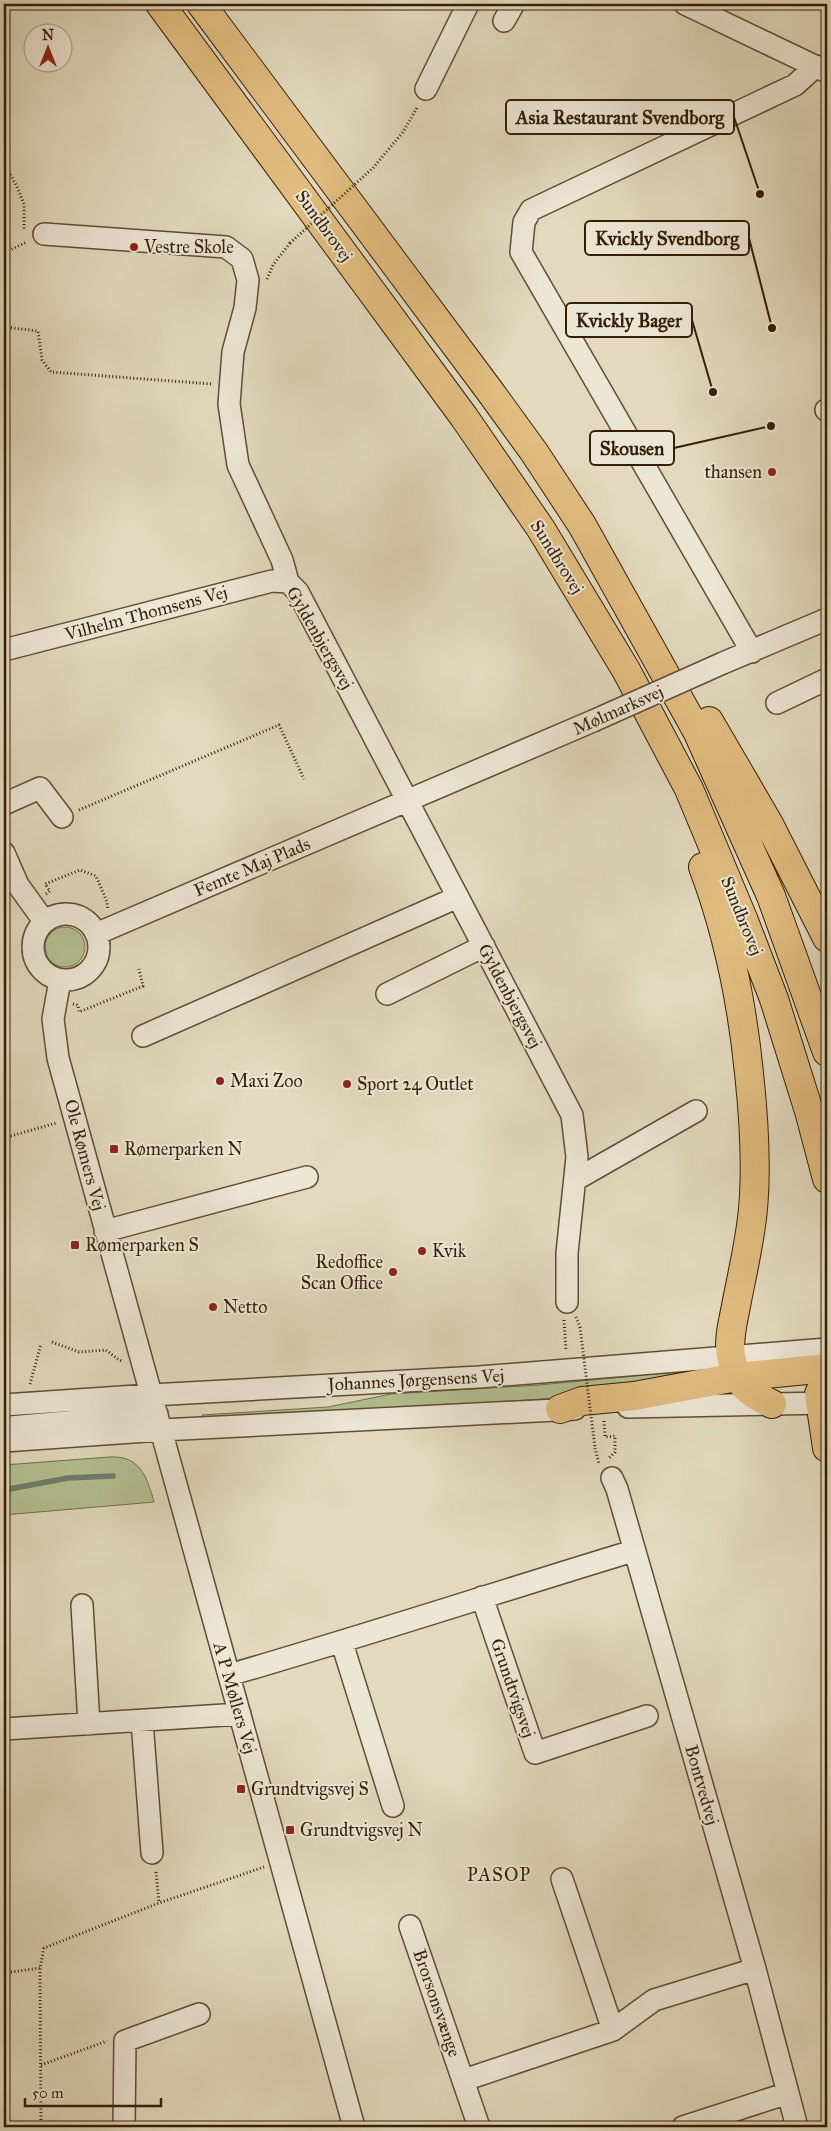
<svg xmlns="http://www.w3.org/2000/svg" width="831" height="2131" font-family="'IM FELL Great Primer',serif">
<style>
.green{fill:#b3bf91;stroke:#746e4c}
.lines{fill:none;stroke-linecap:round;stroke-linejoin:round}
.stream{stroke:#6e7c6b;stroke-width:5.5}
.minor-casing{stroke:#604d34;stroke-width:24}
.major-casing{stroke:#341e06;stroke-width:30}
.path{stroke:#341e06;stroke-width:3;stroke-dasharray:1 2.5;stroke-linecap:butt}
.minor{stroke:#ece6d5;stroke-width:21}
.major{stroke:#e1bc7f;stroke-width:28}
.minor-bridge-casing{stroke:#604d34;stroke-width:24;stroke-linecap:butt}
.path-bridge{stroke:#341e06;stroke-width:3;stroke-dasharray:1 2.5;stroke-linecap:butt}
.minor-bridge{stroke:#ece6d5;stroke-width:21}
.poi-dot{fill:#8f2418;stroke:#ece6d5;stroke-width:2}
.labels{text-anchor:middle;stroke-width:4;stroke-linejoin:round;paint-order:stroke}
.street-label{font-size:18px;fill:#341e06;stroke:#ece6d5}
.poi-label{font-size:18px;fill:#341e06;stroke:#ece6d5;text-anchor:start}
.neighbourhood-label{font-size:19px;letter-spacing:1px;fill:#341e06;stroke:#ece6d5}
.leader{fill:none;stroke:#341e06;stroke-width:2}
.callout-dot{fill:#341e06;stroke:#ece6d5;stroke-width:2}
.callout{fill:#ece6d5;stroke:#341e06;stroke-width:2}
.callout-label{font-size:19px;text-anchor:middle;font-weight:bold;fill:#341e06}
</style>
<rect width="100%" height="100%" fill="#e2d9be"/>
<filter id="stains"><feTurbulence type="fractalNoise" baseFrequency=".004" numOctaves="4"/><feColorMatrix values="0 0 0 0 .2 0 0 0 0 .09 0 0 0 0 .02 0 0 0 .5 -.17"/></filter>
<radialGradient id="worn" r=".72"><stop offset=".6" stop-color="#630" stop-opacity="0"/><stop offset="1" stop-color="#630" stop-opacity=".3"/></radialGradient>
<!-- green -->
<path class="green" d="M45 947a20 20 0 1 1 40 0a20 20 0 1 1-40 0Z
M708,1369L561,1398L203,1419L202,1415L328,1407L391,1394L539,1385Z
M109,1457C140,1455 147,1477 154,1502L4,1515V1465Z"/>
<g class="lines">
<!-- stream -->
<path class="stream" d="M4,1490L68,1478L113,1476"/>
<defs>
<path id="minor" d="M685,4L827,72
M504,21L513,5
M426,89L468,4
M44,234L226,247L242,259L248,280L245,308L233,352L229,404L238,465L282,560L288,582L298,592L572,1115L577,1157L567,1253V1302
M826,410H827
M4,650L272,581L288,582
M752,652L521,252L524,222L531,210L795,85L816,66
M723,663L827,619
M777,703L827,679
M4,804L40,788L62,817
M4,853L18,885L44,921
M33 947a33 33 0 1 1 66 0a33 33 0 1 1-66 0Z
M96,934L593,721
M60,980L53,1019L58,1058L354,2127
M387,994L484,946
M143,1036L458,897
M575,1180L696,1111
M105,1231L307,1177
M4,1405L151,1395L479,1377L827,1349
M628,1407L827,1403
M10,1427L157,1414
M4,1441L161,1430L575,1409
M612,1478L617,1489L755,1969L797,2127
M482,1597L535,1753L647,1716
M82,1605L89,1724
M342,1643L393,1806
M229,1675C364,1636 498,1592 633,1551
M142,1721L152,1853
M4,1729L240,1714
M562,1879L613,2030
M410,1926L479,2127
M464,2080L613,2030L654,2000L755,1969
M124,2127L125,2041L199,2014
M683,2127L788,2093"/>
<path id="major" d="M160,4L464,417L541,529L626,670L689,789L744,921L774,999L809,1111L827,1179
M201,4L489,390L534,452L582,525L698,733L771,896L827,1052
M709,721L769,824L827,938
M703,867C728,933 742,1003 749,1073C754,1119 757,1164 753,1209C750,1242 742,1274 736,1306C733,1322 728,1339 731,1355C735,1383 748,1393 772,1404
M827,1385L822,1387L819,1394L827,1448
M560,1409L582,1401L634,1396L737,1377L827,1368"/>
</defs>
<!-- minor casing -->
<use href="#minor" class="minor-casing"/>
<!-- major casing -->
<use href="#major" class="major-casing"/>
<!-- path -->
<path class="path" d="M4,162L17,187L24,204V230
M373,168L403,132L418,106
M4,256L8,251L27,242
M267,279L273,265L290,243
M4,327L38,331L42,360L51,372L212,384
M79,810L279,725L304,779
M46,894L50,891L45,884L80,870L96,876L107,902L108,910
M73,1004L78,1005L79,1012L143,986L139,969
M4,1138L56,1123
M576,1317L580,1327
M564,1320L566,1351
M52,1342L79,1352L106,1350L119,1360L122,1361
M30,1384L41,1344
M604,1421L605,1437L615,1436V1452L608,1459
M595,1448L599,1464
M156,1872L159,1903
M4,1973L40,1968
M41,2065L107,2041
M41,2127L40,1968L44,1948L159,1903L264,1867"/>
<!-- minor -->
<use href="#minor" class="minor"/>
<!-- major -->
<use href="#major" class="major"/>
<defs>
<path id="minor-bridge" d="M593,721L723,663"/>
</defs>
<!-- minor-bridge casing -->
<use href="#minor-bridge" class="minor-bridge-casing"/>
<!-- path-bridge -->
<path class="path-bridge" d="M290,243L373,168
M580,1327L595,1448"/>
<!-- minor-bridge -->
<use href="#minor-bridge" class="minor-bridge"/>
</g>
<!-- markers -->
<g class="poi-dot">
<circle cx="134" cy="247" r="5"/>
<circle cx="772" cy="472" r="5"/>
<circle cx="220" cy="1081" r="5"/>
<circle cx="347" cy="1084" r="5"/>
<rect x="109" y="1144" width="10" height="10" rx="2.5"/>
<rect x="70" y="1240" width="10" height="10" rx="2.5"/>
<circle cx="422" cy="1251" r="5"/>
<circle cx="393" cy="1272" r="5"/>
<circle cx="213" cy="1307" r="5"/>
<rect x="236" y="1784" width="10" height="10" rx="2.5"/>
<rect x="285" y="1825" width="10" height="10" rx="2.5"/>
</g>
<g class="labels">
<!-- street labels -->
<g class="street-label">
<text transform="translate(324 226) rotate(54)" y="6">Sundbrovej</text>
<text transform="translate(557 557) rotate(58)" y="6">Sundbrovej</text>
<text transform="translate(146 613) rotate(-15)" y="6">Vilhelm Thomsens Vej</text>
<text transform="translate(320 638) rotate(60)" y="6">Gyldenbjergsvej</text>
<text transform="translate(618 710) rotate(-24)" y="6">Mølmarksvej</text>
<text transform="translate(252 867) rotate(-23)" y="6">Femte Maj Plads</text>
<text transform="translate(742 916) rotate(68)" y="6">Sundbrovej</text>
<text transform="translate(510 996) rotate(62)" y="6">Gyldenbjergsvej</text>
<text transform="translate(85 1155) rotate(75)" y="6">Ole Rømers Vej</text>
<text transform="translate(416 1380) rotate(-3)" y="6">Johannes Jørgensens Vej</text>
<text transform="translate(513 1688) rotate(71)" y="6">Grundtvigsvej</text>
<text transform="translate(235 1698) rotate(74)" y="6">A P Møllers Vej</text>
<text transform="translate(702 1785) rotate(74)" y="6">Bontvedvej</text>
<text transform="translate(437 2003) rotate(71)" y="6">Brorsonsvænge</text>
</g>
<!-- poi labels -->
<g class="poi-label">
<text x="144" y="253">Vestre Skole</text>
<text x="762" y="478" text-anchor="end">thansen</text>
<text x="230" y="1087">Maxi Zoo</text>
<text x="357" y="1090">Sport 24 Outlet</text>
<text x="124" y="1155">Rømerparken N</text>
<text x="85" y="1251">Rømerparken S</text>
<text x="432" y="1257">Kvik</text>
<text x="383" y="1268" text-anchor="end">Redoffice<tspan x="383" dy="21">Scan Office</tspan></text>
<text x="223" y="1313">Netto</text>
<text x="251" y="1795">Grundtvigsvej S</text>
<text x="300" y="1836">Grundtvigsvej N</text>
</g>
<!-- neighbourhood labels -->
<g class="neighbourhood-label">
<text x="499" y="1881">PASOP</text>
</g>
</g>
<!-- callouts -->
<path class="leader" d="M760 194L734 117M772 328L749 238M713 392L692 320M771 426L674 448"/>
<g class="callout-dot">
<circle cx="760" cy="194" r="5"/>
<circle cx="772" cy="328" r="5"/>
<circle cx="713" cy="392" r="5"/>
<circle cx="771" cy="426" r="5"/>
</g>
<g class="callout">
<rect x="506" y="100" width="228" height="34" rx="5"/>
<rect x="585" y="221" width="164" height="34" rx="5"/>
<rect x="566" y="303" width="126" height="34" rx="5"/>
<rect x="590" y="431" width="84" height="34" rx="5"/>
</g>
<g class="callout-label">
<text x="620" y="124">Asia Restaurant Svendborg</text>
<text x="667" y="245">Kvickly Svendborg</text>
<text x="629" y="327">Kvickly Bager</text>
<text x="632" y="455">Skousen</text>
</g>
<!-- margin -->
<rect width="831" height="2131" fill="none" stroke="#e2d9be" stroke-width="20"/>
<rect x="5" y="5" width="821" height="2121" fill="none" stroke="#341e06" stroke-width="2.5"/>
<rect x="10" y="10" width="811" height="2111" fill="none" stroke="#341e06"/>
<!-- north arrow -->
<g transform="translate(48 48)"><circle r="24" fill="#ece6d5" stroke="#a29682"/>
<path d="M0-4L9 19L0 12L-9 19Z" fill="#8f2418"/>
<text y="-8" font-size="14" font-weight="bold" text-anchor="middle" fill="#341e06">N</text>
</g>
<!-- scale -->
<path d="M25 2098v8h136v-8" fill="none" stroke="#341e06" stroke-width="2.5"/>
<text x="32" y="2098" font-size="15" fill="#341e06" stroke="#ece6d5" stroke-width="4" paint-order="stroke">50 m</text>
<rect width="100%" height="100%" filter="url(#stains)"/>
<rect width="100%" height="100%" fill="url(#worn)"/>
</svg>
